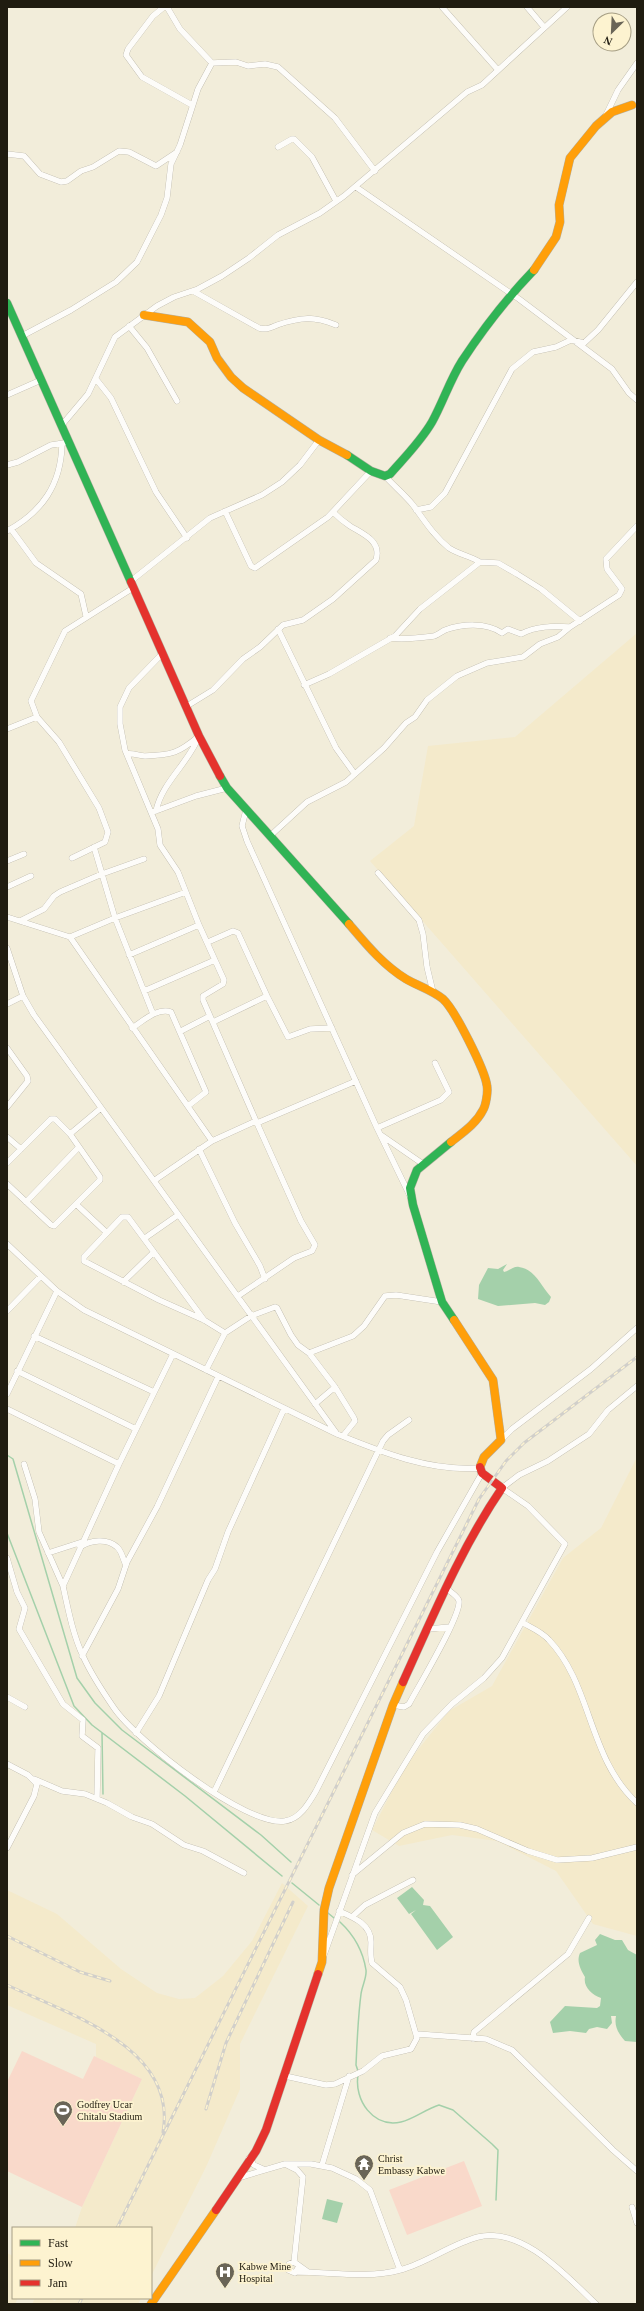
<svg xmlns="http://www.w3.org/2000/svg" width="644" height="2311" font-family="'Times New Roman',serif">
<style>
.built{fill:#f4eacb}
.green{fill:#f9d9ca}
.water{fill:#a4d0aa}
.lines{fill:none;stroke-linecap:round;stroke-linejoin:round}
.stream{stroke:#a4d0aa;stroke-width:1.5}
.street-casing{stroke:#b3aea0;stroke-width:6}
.fast-casing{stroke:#b3aea0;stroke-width:9}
.slow-casing{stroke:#b3aea0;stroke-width:9}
.jam-casing{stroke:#b3aea0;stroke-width:9}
.street{stroke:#fdfcf9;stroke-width:5.5}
.fast{stroke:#30b455;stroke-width:8}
.slow{stroke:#ff9f0a;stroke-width:8}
.jam{stroke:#e5322d;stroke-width:8}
.rail-casing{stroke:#d1cfca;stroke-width:3}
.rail{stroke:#fdf3d0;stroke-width:1.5;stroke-dasharray:4.5;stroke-linecap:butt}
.labels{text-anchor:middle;stroke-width:3.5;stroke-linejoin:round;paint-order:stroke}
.poi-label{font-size:10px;fill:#201c10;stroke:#fdf3d0;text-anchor:start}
</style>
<rect width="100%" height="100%" fill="#f2edda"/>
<!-- built -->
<path class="built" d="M637,633V1166L370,861L414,826L428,746L515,737Z
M637,1457V1936L593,1924L556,1871L497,1841L452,1835L399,1846L372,1830L405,1766L449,1711L492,1686L563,1558L601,1528Z
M282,1883L308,1906L240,2044V2089L206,2167L151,2276V2228H75L82,2207L142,2079L96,2057V2044L7,2005V1890L57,1914L121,1969L157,1993L179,1999L195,1998L223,1976L252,1941Z
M7,2253L13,2256V2298H18L15,2304H7Z
M35,2298H49L55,2301L57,2298H141L138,2304H32Z"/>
<!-- green -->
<path class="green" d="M22,2051L83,2079L94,2056L142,2079L82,2207L7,2171V2082Z
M464,2161L482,2206L407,2235L389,2190Z"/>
<!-- water -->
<path class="water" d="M507,1264L503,1270L504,1272C509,1271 514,1266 519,1267C535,1269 541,1286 551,1297L549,1302L545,1305L535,1303L498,1306L478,1299L479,1285L488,1268L498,1269Z
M412,1887L424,1900L423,1905L430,1906L453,1937L437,1950L411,1914L416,1910L409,1914L397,1898Z
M600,1934L615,1940H622L628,1950L637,1955V2042L625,2041C618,2033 614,2026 616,2016H611L612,2023L607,2029L597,2027L589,2029L586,2033L570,2031L553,2033L550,2022L565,2006L597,2008L600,2006L601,1998C592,1995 583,1987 585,1977C581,1970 576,1962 580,1953L597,1945L595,1940Z
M327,2199L343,2203L337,2223L322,2219Z"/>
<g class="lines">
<!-- stream -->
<path class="stream" d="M7,1455L13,1459L77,1678L95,1703L122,1730L261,1835L291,1862
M7,1533L74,1706L92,1725L185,1796L282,1876
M102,1733L103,1794
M292,1883L319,1905
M328,1913L334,1918
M340,1922C354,1935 363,1951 366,1970C367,1977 362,1986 361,1994C358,2017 357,2041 356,2065L358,2071
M358,2075C354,2100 373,2128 401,2122C414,2119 426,2109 439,2105L453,2110L492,2144L498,2150L496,2200"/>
<defs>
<path id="street" d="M164,7L153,16L128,49L126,55L142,77L192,105
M167,7L180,29L212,63
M442,7L498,70
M527,7L544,27
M212,63L236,62L248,66L265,64L278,67L335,118L375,171
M606,115L618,90L637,63
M278,147L292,139H294L312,157L336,201
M7,154L24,156L40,174L61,182L67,181L81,171L93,167L119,151L129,152L156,166L177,152
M356,187L519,299L612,369L629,393L637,400
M193,291L259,328C267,330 270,328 277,325C301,317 314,316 336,325
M129,326L147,348L177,401
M22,336L71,310L116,282L137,262L161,215L167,198L171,164L180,145L198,89L212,63
M96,379L111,398L156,492L187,538
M7,395L41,380
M61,426L88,394L115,337L157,306L174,297L198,289L222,276L249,258L278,235L320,213L344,196L467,92L482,85L567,7
M7,465L18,462L51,445L64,443
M385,476C394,486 405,495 413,505C424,520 434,536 449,548C458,554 470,556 480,562
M416,510L431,507L445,493L512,369L533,352L556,347L571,340L584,343L598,330L637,282
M225,511L251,566L255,568L328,517L371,471
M11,529L36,563L81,594L86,616
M7,531C42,512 61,485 62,444
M131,581L210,518L262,495L282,482L300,465L319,440
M278,629L336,748L354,773
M390,638C405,640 419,638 434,636C438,635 441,632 445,630C462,624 486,622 502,633L508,629L521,634C536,626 553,626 570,627
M164,655L160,656L129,688L120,707V724L125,750L158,829L160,845L178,872L199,925
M304,685L329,674L395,636L420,609L480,562L498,563L517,574L541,589L580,621
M187,706L213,690L243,659L260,647L283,625L303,620L333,599L376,560C382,541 363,534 350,526C344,522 338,517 333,512
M7,729L37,717
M127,754C134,753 139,756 145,756C172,755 179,753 199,736C189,763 162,782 156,811
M246,810L242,826L247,841L377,1128L441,1100L449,1092L435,1063
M153,812L196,796L227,788
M270,836L307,802L346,782L384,748L406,723L415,717L427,700L457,676L487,663L523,657L540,644L558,637L570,627L619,595L622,589L607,569L606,559L637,526
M94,847L115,918L186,892
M72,858L105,842L108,832L99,808L59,742L37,717L31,701L65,631L133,588
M7,861L24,854
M378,873L419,920L423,934L427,967L433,992
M7,887L31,876
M7,917L70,937
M20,921L44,909L54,896L60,892L102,874L144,859
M208,942L233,931L238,933L267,996L213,1022
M7,948L23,996L7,1004
M129,955L199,925L224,980L223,984L203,996V1000L256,1121L212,1141L155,1180
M144,991L215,960
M23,996L34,1015L337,1434
M267,996L288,1037L310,1029L332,1028
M153,1014L115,918L70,937L212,1141
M132,1028C143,1021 158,1007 171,1012L206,1092L188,1106
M181,1031L210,1016
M7,1048L27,1076L28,1081L7,1107
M257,1123L356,1081
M377,1128L410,1196
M70,1134L101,1108
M381,1135L423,1164
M7,1137L21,1149
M199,1149L235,1223L260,1266L265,1279
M7,1163L51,1119H55L70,1134L100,1177V1180L54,1226L51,1225L7,1184
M26,1202L78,1148
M77,1205L106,1232
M145,1238L178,1215
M7,1244L57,1291L84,1310L337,1434C381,1452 431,1472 480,1468
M123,1282L154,1252
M238,1296L294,1258L312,1251L315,1245L301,1221L256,1121
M7,1311L41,1276
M204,1320L128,1217H122L84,1257V1261L159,1300L204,1320L225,1333
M34,1336L154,1392
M309,1353L353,1336L364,1326L385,1296L396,1295L442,1302
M206,1370L225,1333L251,1316L275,1307L277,1308L291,1335L298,1345L309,1353L335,1387L354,1418L355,1421L343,1436
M17,1371L136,1429
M7,1394L57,1291
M315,1404L335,1387
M7,1409L119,1464L173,1354
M501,1440L512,1429L591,1369L637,1328
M24,1464L35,1499L39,1532L63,1586L119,1464
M80,1547C91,1540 107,1538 117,1547C122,1551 123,1560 126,1565
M48,1553L82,1542
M7,1558L17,1592L25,1608L19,1629L63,1704L83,1720L82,1736L98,1748L97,1799
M63,1586C68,1609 73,1635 83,1656C91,1674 103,1692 114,1708C136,1740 246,1827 285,1821C300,1819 309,1803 316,1791L437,1552L482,1473
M523,1623C532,1628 542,1632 549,1640C592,1685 588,1758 637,1803
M428,1629L450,1627
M82,1656L118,1589L127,1562L157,1507L218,1377
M7,1697L25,1707
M393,1705L404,1707L409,1704C418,1687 461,1616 459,1601C458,1596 450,1592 446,1588
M136,1733L159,1696L208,1580L215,1569L228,1532L284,1409
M7,1764L28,1775L37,1784L34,1796L7,1848
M34,1779L62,1791L85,1794L107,1803L132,1817L152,1824L184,1845L203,1851L244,1873
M214,1792L383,1441L388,1435L409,1420
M352,1875L403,1833L425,1824L460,1825L477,1829L528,1851L557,1860L592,1858L637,1847
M352,1917L365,1905L413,1880
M324,1955L375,1813L423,1734L452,1704L484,1678L502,1658L565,1544L528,1506L502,1488L519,1475L548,1461L589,1434L608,1410L637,1386
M417,2034L486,2039L512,2050L613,2150L637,2171
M473,2039L474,2032L568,1954L589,1918
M285,2076L326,2085L335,2084L363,2071L382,2056L411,2049L417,2038L406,2000L400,1987L372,1963C370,1956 371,1949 371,1942C371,1924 353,1917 339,1911
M249,2158L254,2165L263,2169
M287,2165L297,2170L303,2177L294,2262
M322,2165L349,2076
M238,2178L285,2164H311L332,2168L356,2179L370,2190L400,2270
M632,2207L637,2223
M299,2266L295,2273L288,2270L289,2264L294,2262L308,2272
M297,2272C331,2272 367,2279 400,2270C427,2263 451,2244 478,2237C523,2226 567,2277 596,2304"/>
<path id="fast" d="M7,303L131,582
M347,455L371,471L385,476L390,474C405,457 421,441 432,422C443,402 450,380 462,361C483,329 507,298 534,270
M220,776L227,788L349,924
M451,1142L417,1170L410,1188L413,1205L442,1302L454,1320"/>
<path id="slow" d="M534,270L556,237L560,222L559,205L570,158L596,126L612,112L632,105
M144,315L188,322L210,342L217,358L231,377L243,388L319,440L347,455
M349,924C366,944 383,965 406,979C418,986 432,990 443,999C455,1010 485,1070 487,1086C488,1092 486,1105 483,1110C476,1124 462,1133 451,1142
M454,1320L493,1380L501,1440L484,1457L480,1467
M318,1974L322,1962L324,1910L329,1888L393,1705L403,1682
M151,2304L216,2210"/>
<path id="jam" d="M131,582L199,736L220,776
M403,1682C433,1616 461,1548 502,1488L482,1473L480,1467
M216,2210L256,2151L266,2130L318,1974"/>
</defs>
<!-- street casing -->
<use href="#street" class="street-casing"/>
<!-- fast casing -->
<use href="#fast" class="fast-casing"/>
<!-- slow casing -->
<use href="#slow" class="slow-casing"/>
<!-- jam casing -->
<use href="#jam" class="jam-casing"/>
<!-- street -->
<use href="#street" class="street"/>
<!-- fast -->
<use href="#fast" class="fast"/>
<!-- slow -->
<use href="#slow" class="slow"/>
<!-- jam -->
<use href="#jam" class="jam"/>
<defs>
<path id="rail" d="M7,1936L80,1972L110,1981
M7,1985C66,2013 178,2047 163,2132
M206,2109L226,2043L293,1902
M117,2228L479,1499L506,1461L524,1443L637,1357
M79,2304L82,2298"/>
</defs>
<!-- rail casing -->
<use href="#rail" class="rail-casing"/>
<!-- rail -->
<use href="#rail" class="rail"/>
</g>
<!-- icons -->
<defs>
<symbol id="stadium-pin" viewBox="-11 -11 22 30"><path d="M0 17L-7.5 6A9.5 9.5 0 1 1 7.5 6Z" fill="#6a6557" stroke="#fdf3d0"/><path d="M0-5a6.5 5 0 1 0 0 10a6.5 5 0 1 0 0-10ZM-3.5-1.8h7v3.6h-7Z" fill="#fff"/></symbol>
<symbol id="temple-pin" viewBox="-11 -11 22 30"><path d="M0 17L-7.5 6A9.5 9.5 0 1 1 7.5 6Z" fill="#6a6557" stroke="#fdf3d0"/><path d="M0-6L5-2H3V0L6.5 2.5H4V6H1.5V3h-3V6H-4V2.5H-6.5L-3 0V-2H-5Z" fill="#fff"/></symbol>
<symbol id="hospital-pin" viewBox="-11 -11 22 30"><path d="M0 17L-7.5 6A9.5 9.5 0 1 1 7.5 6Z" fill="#6a6557" stroke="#fdf3d0"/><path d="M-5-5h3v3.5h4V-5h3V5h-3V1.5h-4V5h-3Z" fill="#fff"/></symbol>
</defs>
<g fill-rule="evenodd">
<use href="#stadium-pin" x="52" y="2099" width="22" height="30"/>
<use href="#temple-pin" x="353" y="2153" width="22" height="30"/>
<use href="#hospital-pin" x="214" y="2261" width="22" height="30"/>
</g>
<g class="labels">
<!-- poi labels -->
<g class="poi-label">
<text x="77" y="2108">Godfrey Ucar<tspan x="77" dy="12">Chitalu Stadium</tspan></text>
<text x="378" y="2162">Christ<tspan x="378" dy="12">Embassy Kabwe</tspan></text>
<text x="239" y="2270">Kabwe Mine<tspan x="239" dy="12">Hospital</tspan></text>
</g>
</g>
<!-- border -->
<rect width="644" height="2311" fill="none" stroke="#201c10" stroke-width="16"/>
<!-- legend -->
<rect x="12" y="2227" width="140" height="72" fill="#fdf3d0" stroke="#a59d83"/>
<rect x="20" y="2240" width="20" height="6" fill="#30b455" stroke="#a59d83"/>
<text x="48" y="2247" font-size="12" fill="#201c10">Fast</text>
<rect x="20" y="2260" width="20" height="6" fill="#ff9f0a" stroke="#a59d83"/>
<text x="48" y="2267" font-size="12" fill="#201c10">Slow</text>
<rect x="20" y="2280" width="20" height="6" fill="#e5322d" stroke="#a59d83"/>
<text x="48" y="2287" font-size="12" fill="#201c10">Jam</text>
<!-- north arrow -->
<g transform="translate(612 32) rotate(204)"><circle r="19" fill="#fdf3d0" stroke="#a59d83"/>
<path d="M0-3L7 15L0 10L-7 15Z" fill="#6a6557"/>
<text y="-6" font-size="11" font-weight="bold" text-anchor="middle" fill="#201c10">N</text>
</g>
</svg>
